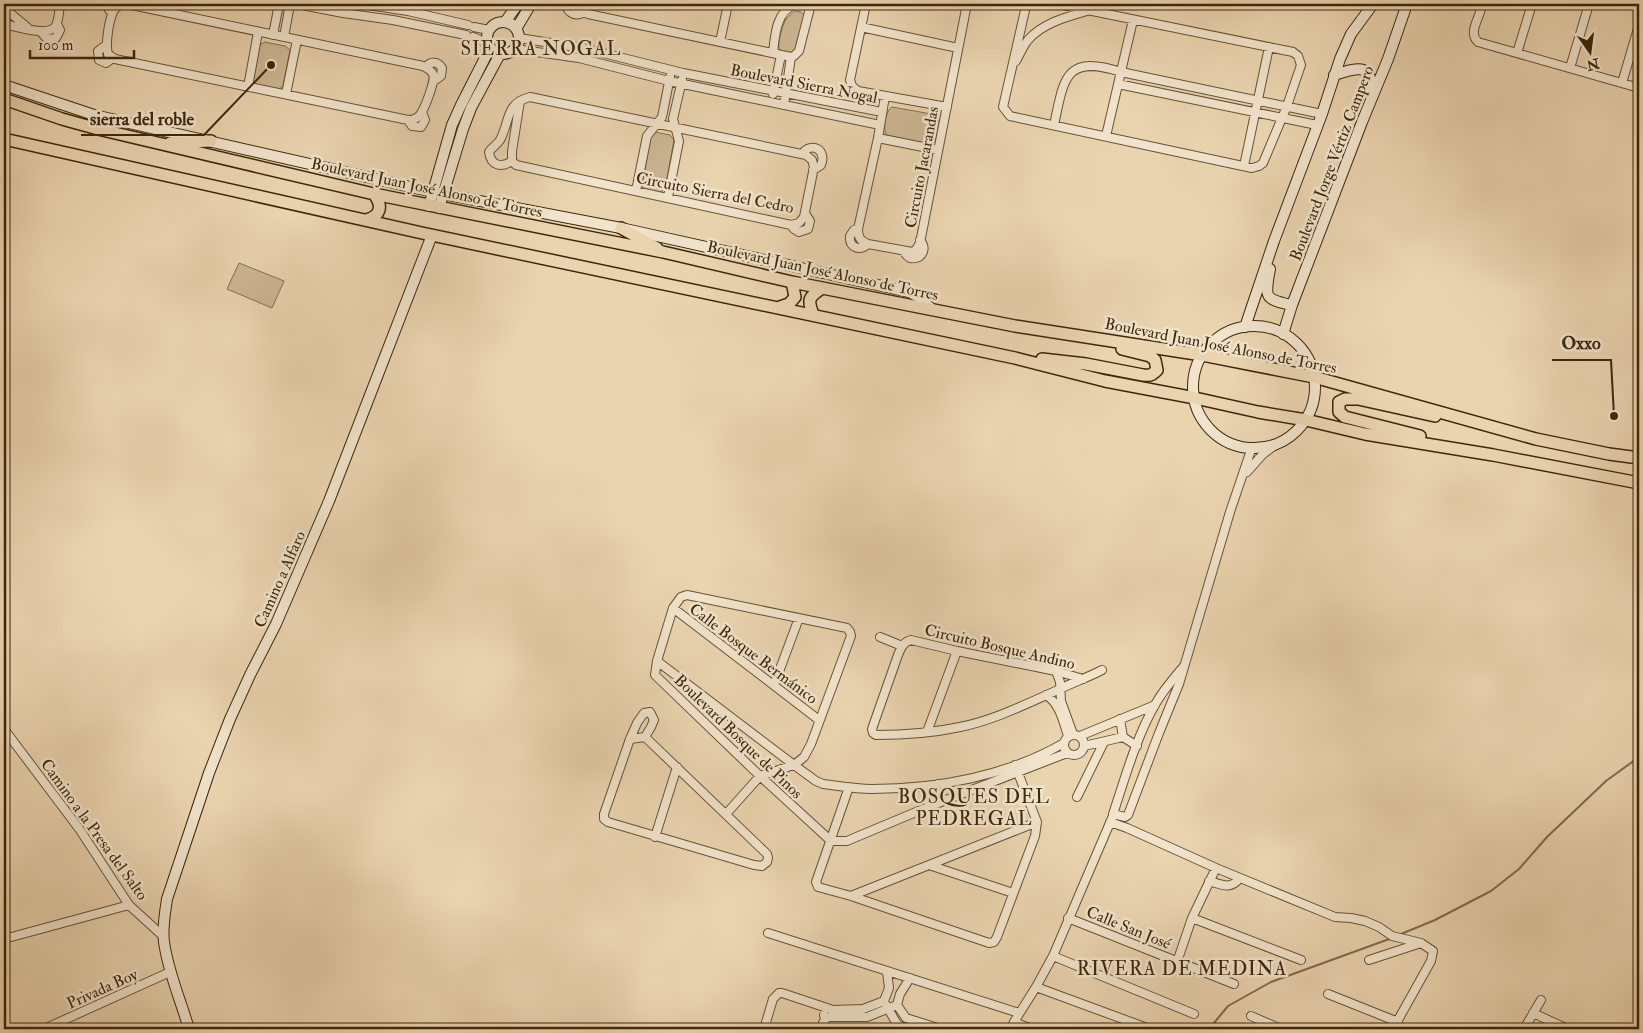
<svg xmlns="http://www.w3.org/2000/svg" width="1643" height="1033" font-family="'IM FELL Double Pica',serif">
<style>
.green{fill:#cdb794;stroke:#856f50}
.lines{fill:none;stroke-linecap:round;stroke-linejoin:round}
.stream{stroke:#816b4c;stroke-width:2}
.street-casing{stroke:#685234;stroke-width:10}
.secondary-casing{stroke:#3d270b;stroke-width:12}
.primary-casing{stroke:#3d270b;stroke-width:14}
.street{stroke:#f1e3cc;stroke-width:8}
.secondary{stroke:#f1e3cc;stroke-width:10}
.primary{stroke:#ead4b0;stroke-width:11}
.labels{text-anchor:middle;stroke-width:5;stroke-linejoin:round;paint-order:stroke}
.street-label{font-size:16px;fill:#3d270b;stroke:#f1e3cc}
.quarter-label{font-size:19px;letter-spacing:1px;fill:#3d270b;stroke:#f1e3cc}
.leader{fill:none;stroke:#3d270b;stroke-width:2}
.callout-dot{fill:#3d270b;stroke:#f1e3cc;stroke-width:2}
.callout-label{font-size:18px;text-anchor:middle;font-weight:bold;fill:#3d270b;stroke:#f1e3cc;stroke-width:5;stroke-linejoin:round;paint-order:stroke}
</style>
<rect width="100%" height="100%" fill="#ead4b0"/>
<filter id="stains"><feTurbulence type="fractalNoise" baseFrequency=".004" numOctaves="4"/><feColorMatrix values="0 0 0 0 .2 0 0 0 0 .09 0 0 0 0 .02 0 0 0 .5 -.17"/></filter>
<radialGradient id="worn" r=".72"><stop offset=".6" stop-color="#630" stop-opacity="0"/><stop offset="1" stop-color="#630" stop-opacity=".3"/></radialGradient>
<!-- green -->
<path class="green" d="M795,11L801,12L805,16L798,48L791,54C788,53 782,53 780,50C776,45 783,24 786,19C789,16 792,13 795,11Z
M265,42L285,46L290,50L283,86L278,90L254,85L252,81L259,45Z
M892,107L937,115L939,122L935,142L930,145L886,135C883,128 885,111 892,107Z
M655,132L670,135L674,140L666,184L663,191L659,193L643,189L642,186L650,140L652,134Z
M239,263L284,281L272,308L227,289Z"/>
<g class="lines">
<!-- stream -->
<path class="stream" d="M1401,934L1435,920L1491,891L1519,869L1547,837L1606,781L1639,757
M1209,1029L1228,1006L1271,982L1392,938"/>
<defs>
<path id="street" d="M107,4L109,10L113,12
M122,4C118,6 115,7 113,12C109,21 105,44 108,54L115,59L408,120C412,120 416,119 419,116C424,111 436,80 433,74C431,70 427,68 423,66L127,4
M297,4L343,13L393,20L466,35
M362,4L408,11L468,25
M566,4C568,14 576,17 584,12
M575,4L579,10L588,14L791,57L794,56L799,51L811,4
M866,4L850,80L852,86L858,91L947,107
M1028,4L1026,6L1003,107L1010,116L1252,168L1259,166L1263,163L1287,106L1301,65L1298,56L1293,52L1058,4
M1482,4C1481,17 1467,32 1478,42L1639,88
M4,8L27,27
M4,24C15,26 46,37 55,27C59,22 59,11 60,4
M474,27L489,30
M861,27L958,48
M41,32L47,39L56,38L60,30L57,24
M273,35L279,4
M284,37L290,4
M473,37L487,43
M519,38L583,48L683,73L882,112
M720,42L728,4
M106,45L98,51L99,60L106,63L113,58
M515,49L579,58L669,81L880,125
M773,53C775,35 776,12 795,4
M1517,53L1532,4
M1016,61C1020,54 1023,46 1028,40C1043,23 1066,17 1087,11
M426,67C431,61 438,61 442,68L441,76L434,81
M1570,68L1589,4
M1622,83L1639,25
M1118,84L1317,125
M248,87L258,32
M286,94L297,40
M773,94L781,55
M885,96L878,138L858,229C858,237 860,241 868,244L912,252L916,250L920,243L967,4
M530,97L806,155L812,160L814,167L804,217L799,223L791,225L516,165L512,161C501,168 491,166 489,152C492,147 497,145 500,140C510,122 505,103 530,97Z
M784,105L791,57
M408,120L412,126L421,127L425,120L422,112
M1054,125C1064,78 1065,54 1121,72L1322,114
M1106,136L1133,20
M878,138L938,150
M802,154C812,141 827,150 821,165L813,170
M512,161V151L520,101
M1244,166L1269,47
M636,191L647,136L662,117L670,77
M668,197L679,141L673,119L682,80
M791,225L794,229L799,232L808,229L810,221L805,213
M858,229L854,230L850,236C849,247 859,252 868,244
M904,251C907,258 912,260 919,257C925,252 925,246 920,240
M1247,472L1263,454L1274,446
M673,608L819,720
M880,637L902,646
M657,661L794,765L816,781L823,784C839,786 856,789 872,789C937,789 1007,776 1064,743
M1184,666C1174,678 1164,689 1156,703C1137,735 1125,778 1113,814L1125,817L1128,815L1159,733L1179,684L1230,512L1252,447
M1056,671L1060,682L1061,701L1073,734
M1083,679L1056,671L957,651L911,640C903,642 901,648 898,655L872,729L873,733L876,735C905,735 932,733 960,727C995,720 1028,703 1060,689C1074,682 1089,677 1102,670
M774,685L799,618
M1046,695C1060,704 1063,721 1068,736
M1120,719L1123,737
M4,729L80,830L129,905L164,937
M927,732L957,651
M1064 745a10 10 0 1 1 20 0a10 10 0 1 1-20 0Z
M1080,736L1155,705
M630,739L645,737L767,854L768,858L767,862L762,866L754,865L608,822L604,819V814L630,739L637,723L644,713L650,712L654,720L651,727L645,737
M1084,746L1123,737L1137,746
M938,784L935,791C937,797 940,798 946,800
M923,786C929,793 930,798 928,807
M849,787L816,882L818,887L851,896L989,943L994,942L997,937L1035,836L1037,822L1015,765
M1077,797L1104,742
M726,814L760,776L794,765L804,757L811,744L851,636L850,632L847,628L687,595L681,597L673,608L657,661L655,675L760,776L831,841H847L854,838L928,807L1067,753
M1110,822L1127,828L1216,868L1335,917L1351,918L1365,921L1379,927L1392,936L1421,943
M655,837L677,767
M929,865L1013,893
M1209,881C1223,885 1230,890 1240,878
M851,896L1037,822
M1068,918L1234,984
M1192,918L1301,960
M768,933L1019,1013
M4,939L129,905
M1053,956L1194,1014
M1369,960L1421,943L1433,951L1431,961L1393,1029
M1177,962L1192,918L1216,868
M910,978L900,994L897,1005L906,1018L941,1029
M1036,987L1150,1029
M1328,994L1398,1022
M886,1005L897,1024L906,1029
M1533,1013L1568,1029
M1251,1016L1281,1029
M825,1019L829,1017H867L897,1005
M1014,1022L1032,1029
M44,1029L170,972
M764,1029L773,999L779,993H782L833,1010L863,1009L884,1001L889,988L887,972
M820,1029L825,1019L824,1015
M1011,1029L1014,1022L1036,987L1053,956L1112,818
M1524,1029L1541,1000"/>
<path id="secondary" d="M487 38a16 16 0 1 1 32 0a16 16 0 1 1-32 0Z
M505,22L518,4
M516,29L531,4
M1334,75C1357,68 1374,61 1371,95
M4,85L94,115L433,192L621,228L909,292L917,296L933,310
M429,206L452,125L461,105L490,48
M439,208L463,129L471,108L500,54
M1270,269C1265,297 1263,299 1292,305
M1193 387a61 61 0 1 1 122 0a61 61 0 1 1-122 0Z
M1245,327L1274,241L1322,114L1340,59L1351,34L1373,4
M1283,334L1292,305L1362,122L1388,59L1407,4
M189,1029C181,1001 168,972 164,942C162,928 165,913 167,899L209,773L230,719L250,675L276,624L329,501L432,235"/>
<path id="primary" d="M4,99L62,119L98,129L374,194L663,252L792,282L1015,326L1202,355L1314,377L1536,439L1609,454L1639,458
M4,139L422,233L1015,358L1105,381L1195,398L1258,412L1306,420L1365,434L1493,455L1639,483
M170,143L211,141
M366,220C381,216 383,206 374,194
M621,228L657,248
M780,307L789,304L795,297L792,282
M813,314C807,299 809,297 822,288
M1042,359L1086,364L1143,375C1150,376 1152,375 1157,370L1155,360L1150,356L1122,349
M1420,436L1345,417L1339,412V402L1345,399H1358L1435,416"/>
</defs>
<!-- street casing -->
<use href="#street" class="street-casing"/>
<!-- secondary casing -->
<use href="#secondary" class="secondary-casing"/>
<!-- primary casing -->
<use href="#primary" class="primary-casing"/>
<!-- street -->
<use href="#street" class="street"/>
<!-- secondary -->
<use href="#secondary" class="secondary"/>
<!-- primary -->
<use href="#primary" class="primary"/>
</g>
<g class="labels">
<!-- street labels -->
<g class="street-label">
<text transform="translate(804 83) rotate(11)" y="6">Boulevard Sierra Nogal</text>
<text transform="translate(1331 163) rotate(-69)" y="6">Boulevard Jorge Vértiz Campero</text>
<text transform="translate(921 167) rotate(-79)" y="6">Circuito Jacarandas</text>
<text transform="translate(427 187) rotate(12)" y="6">Boulevard Juan José Alonso de Torres</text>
<text transform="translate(715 192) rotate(11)" y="6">Circuito Sierra del Cedro</text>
<text transform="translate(823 270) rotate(12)" y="6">Boulevard Juan José Alonso de Torres</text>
<text transform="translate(1221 345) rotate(11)" y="6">Boulevard Juan José Alonso de Torres</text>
<text transform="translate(279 579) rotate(-66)" y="6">Camino a Alfaro</text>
<text transform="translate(1000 646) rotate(13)" y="6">Circuito Bosque Andino</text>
<text transform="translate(754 653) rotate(37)" y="6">Calle Bosque Bermánico</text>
<text transform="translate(739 736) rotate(44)" y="6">Boulevard Bosque de Pinos</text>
<text transform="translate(95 829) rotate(54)" y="6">Camino a la Presa del Salto</text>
<text transform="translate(1129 927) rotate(22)" y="6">Calle San José</text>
<text transform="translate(102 988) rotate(-24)" y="6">Privada Boy</text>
</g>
<!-- quarter labels -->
<g class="quarter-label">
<text x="541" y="55">SIERRA NOGAL</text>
<text x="974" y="803">BOSQUES DEL<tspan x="974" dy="22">PEDREGAL</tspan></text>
<text x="1182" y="975">RIVERA DE MEDINA</text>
</g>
</g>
<!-- callouts -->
<path class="leader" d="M271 65L204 135H81M1614 416L1611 360H1552"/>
<g class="callout-dot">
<circle cx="271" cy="65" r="5"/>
<circle cx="1614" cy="416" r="5"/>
</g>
<g class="callout-label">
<text x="142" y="125">sierra del roble</text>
<text x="1581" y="349">Oxxo</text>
</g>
<!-- margin -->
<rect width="1643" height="1033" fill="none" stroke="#ead4b0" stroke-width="20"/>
<rect x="5" y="5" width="1633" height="1023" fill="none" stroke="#3d270b" stroke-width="2.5"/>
<rect x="10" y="10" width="1623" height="1013" fill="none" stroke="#3d270b"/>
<!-- north arrow -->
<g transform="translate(1590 52) rotate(166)" stroke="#f1e3cc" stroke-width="4" paint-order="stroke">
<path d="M0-4L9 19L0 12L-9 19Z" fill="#3d270b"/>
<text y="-8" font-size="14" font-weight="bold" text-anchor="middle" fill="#3d270b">N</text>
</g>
<!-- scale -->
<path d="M30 50v8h104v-8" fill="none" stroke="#3d270b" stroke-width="2.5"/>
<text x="38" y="50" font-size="15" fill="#3d270b" stroke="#f1e3cc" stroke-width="4" paint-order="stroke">100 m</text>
<rect width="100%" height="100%" filter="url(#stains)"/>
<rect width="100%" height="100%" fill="url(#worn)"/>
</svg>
